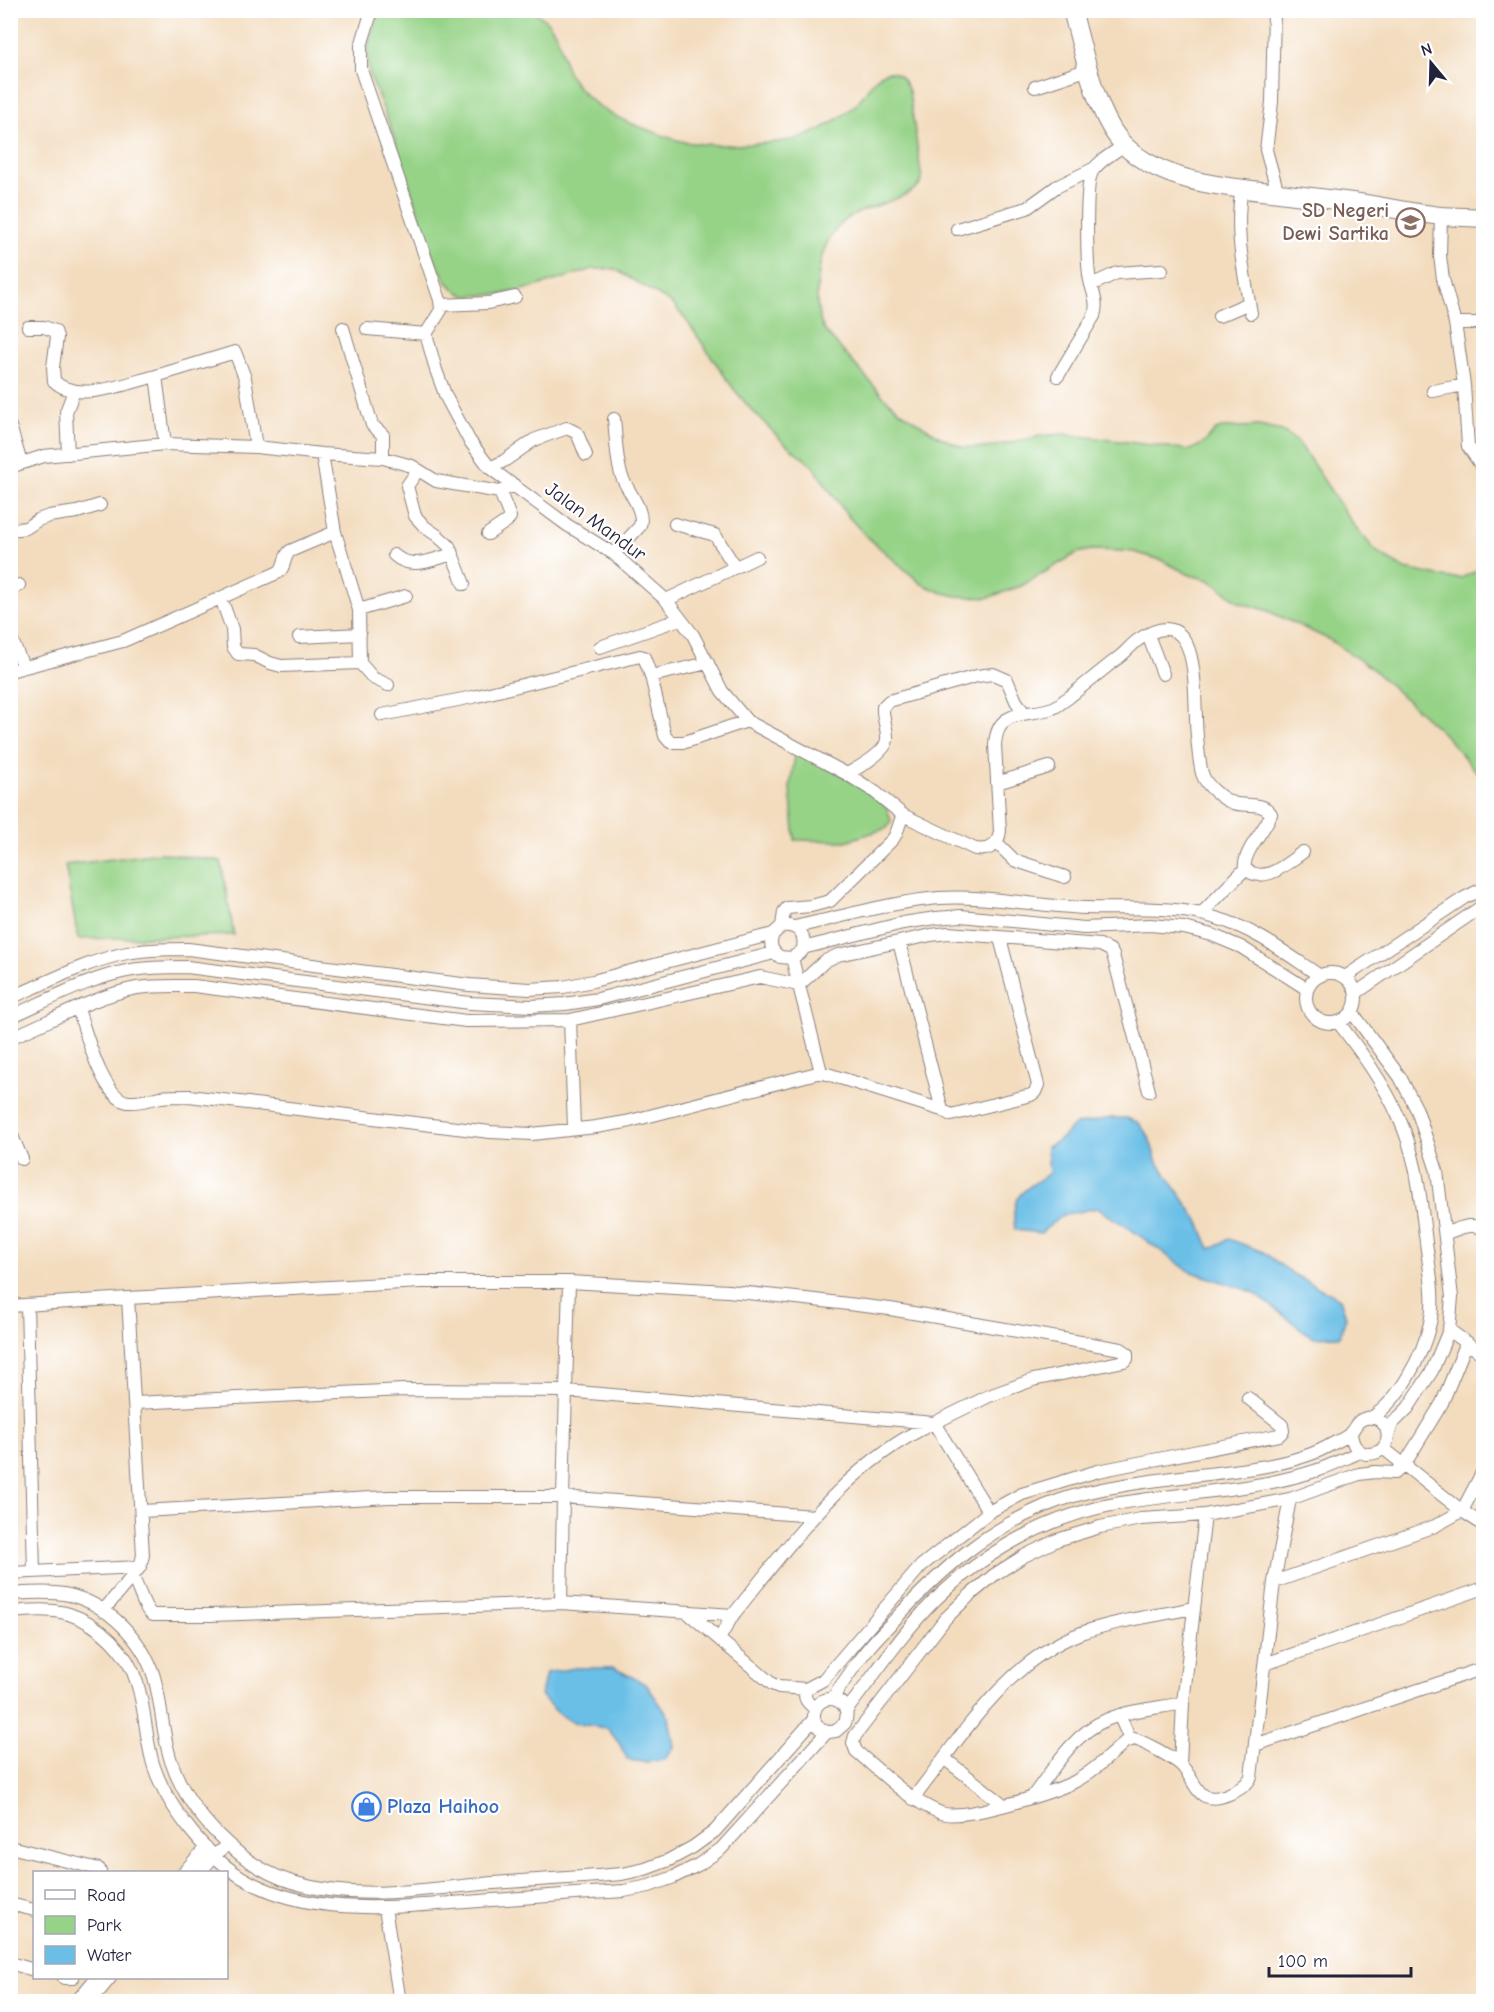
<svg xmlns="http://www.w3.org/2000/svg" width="1494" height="2012" font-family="'Comic Neue',sans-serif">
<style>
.green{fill:#96d387;stroke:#5c7a61;stroke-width:1.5}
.water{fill:#6bbfe7;stroke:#467091;stroke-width:1.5}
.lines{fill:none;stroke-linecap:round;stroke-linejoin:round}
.minor-casing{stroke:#8a7f7c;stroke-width:14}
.primary-casing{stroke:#8a7f7c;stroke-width:20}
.minor{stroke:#fff;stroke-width:12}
.primary{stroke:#fff;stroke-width:18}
.labels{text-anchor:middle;stroke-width:4.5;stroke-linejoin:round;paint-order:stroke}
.education-label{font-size:20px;font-weight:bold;fill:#785e54;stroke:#fff;text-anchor:end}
.street-label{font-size:20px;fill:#22223b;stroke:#fff}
.shop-label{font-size:20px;font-weight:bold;fill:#366cbe;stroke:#fff;text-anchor:start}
</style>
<rect width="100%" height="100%" fill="#fff"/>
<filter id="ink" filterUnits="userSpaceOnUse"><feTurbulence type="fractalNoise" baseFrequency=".0167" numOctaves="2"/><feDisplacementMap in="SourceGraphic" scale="12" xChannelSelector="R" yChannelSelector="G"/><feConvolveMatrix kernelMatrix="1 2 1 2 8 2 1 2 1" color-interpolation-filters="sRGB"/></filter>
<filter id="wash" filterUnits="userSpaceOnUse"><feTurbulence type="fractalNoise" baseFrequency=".008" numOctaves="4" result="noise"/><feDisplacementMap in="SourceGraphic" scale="24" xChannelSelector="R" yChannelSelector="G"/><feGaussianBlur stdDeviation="1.35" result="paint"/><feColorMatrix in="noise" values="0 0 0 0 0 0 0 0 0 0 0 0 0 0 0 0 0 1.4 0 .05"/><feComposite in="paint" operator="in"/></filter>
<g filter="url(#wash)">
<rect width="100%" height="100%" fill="#f3dcbe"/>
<!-- green -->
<path class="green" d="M379,10L533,11C538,15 546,19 550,25C563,41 561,63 572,79C592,109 622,121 654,132C664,136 674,140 685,142C717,147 753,145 785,141C808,139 836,122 853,107C863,99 874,74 887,72C899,70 905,82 909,91L922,180C917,197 868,206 852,216C844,220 837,227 832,235C822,248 820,264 818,279C816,296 816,314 824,330L883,396L900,411L940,437L962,447L987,448L1040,436L1064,434L1191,450L1204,443L1216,430L1222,428L1259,426L1282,431L1292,437L1301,446L1353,524L1373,548L1381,555L1405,569L1449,578H1461L1483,568V779L1443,733L1370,667L1328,639L1266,610L1241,603L1209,580L1190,575L1161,560L1134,552L1123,551L1091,550L1077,553L1021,586L987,598L956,596L940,592L922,584L865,535L847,515L812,465L782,441L748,406L733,388L689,324L673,304L615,269H593L531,288L502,294L465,296L455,290L446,281L431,252L393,134L369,73L367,50Z
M796,750L862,787L887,808L891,821L887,828L846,841L795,840L790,788Z
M161,853L221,861L234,935L78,939L65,865Z"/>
<!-- water -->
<path class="water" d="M1112,1118H1127L1139,1123L1149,1137L1156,1160L1198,1220L1210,1249L1229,1239L1263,1252L1293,1274L1340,1299L1346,1317L1340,1336L1312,1337L1253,1292L1189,1271L1126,1226L1097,1208L1062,1215L1041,1233L1015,1230C1010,1193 1022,1193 1049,1173L1047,1147L1062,1138L1074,1125Z
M575,1668H614L646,1684L669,1717L674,1747L664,1760L645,1762L628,1760L619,1743L607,1728C572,1724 564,1723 541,1695L546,1673Z"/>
</g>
<g filter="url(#ink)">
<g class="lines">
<defs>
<path id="minor" d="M372,10L361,46V70L440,300L441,310L426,334L436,370L446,397L469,440L490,468L567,525L614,554L666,600L693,635L722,691L747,721L847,774L875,792L903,815C899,823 898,832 893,839L830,901L811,906L787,908L784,912L782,926
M1274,10L1272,102L1266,150L1278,193
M1035,87L1089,69
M1242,189C1234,230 1244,273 1251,313
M10,215L11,212
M1441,216L1440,256L1443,279L1455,323L1464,385L1468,446L1484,470
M957,229L1027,208L1056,187L1095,168
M1091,285L1117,273L1162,270
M441,305L488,303L515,297
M1219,316L1249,303
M1455,323H1484
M28,327H44L55,331L57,337L53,367L54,381C78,404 127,383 156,376L165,444
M343,328L372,425L383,435V458
M367,329L426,334
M156,376L235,352L245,378L256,447
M1058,376L1094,316C1099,301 1091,290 1089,275C1087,259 1085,184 1092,172C1098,161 1114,153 1124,145
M1433,391L1464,385
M614,419C616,436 616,462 622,477C628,492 645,510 640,526L614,554
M10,426L21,463
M68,454L66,412L74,391
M10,467L44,456L165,444L256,447L322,454L383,458L412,466L436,481L500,492L514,485
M490,468L504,461L534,440L567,428L577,433L586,455
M418,470L407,486L415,516L425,527L438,536L449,546L464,584
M675,524L715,535L735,567
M10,530L26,528L38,520L49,516L77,512L100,505
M335,532L359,610L360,663L373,678L388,685
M488,534L507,521L510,517L500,492
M394,555C412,571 433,559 453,554
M10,589L19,585
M221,598L232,629L233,647L238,654L254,655L270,663L281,666L360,663
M666,600L757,557
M359,610L406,596
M1148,635L1163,674
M10,636L23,666
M299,637L360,634
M600,647L680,619
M10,671L123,641L279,572C286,566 283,557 290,551L335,532L322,454
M651,676L708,663
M382,715L473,697L640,656L644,657L651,676L665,736L670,742H685L747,721
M847,774C858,768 885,753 887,740C888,729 882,718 883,707L889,701L977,676L993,674L1007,680L1016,701L1024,713
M997,783L1049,767
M903,815L975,849C990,851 998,846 1000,831L995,745C997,707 1027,717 1053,708C1058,706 1063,701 1068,698C1084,685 1101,671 1118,658C1125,653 1131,645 1138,640C1198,600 1194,680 1196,717C1196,728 1199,767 1203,776C1207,786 1222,799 1233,803C1245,807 1263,801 1271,814C1265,831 1242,852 1245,869C1265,885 1286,864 1303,852
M997,843L1014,860L1065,877
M1201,914L1245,869
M795,927C842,917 890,902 939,898C987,895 1036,906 1085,908C1128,909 1174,905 1216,918C1255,929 1287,954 1320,976
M899,942L942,1110
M803,948L903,923L936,918L961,916L1084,928L1150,925L1184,928L1212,935L1241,947L1307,989
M792,958L821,1072
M1306 998a25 25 0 1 1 50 0a25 25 0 1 1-50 0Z
M1345,977L1464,898L1484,888
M1356,993L1484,905
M10,998C48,982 87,961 127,953C147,949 168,949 188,949L469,985L529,989L563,987L593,981L773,934L782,926C799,924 807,936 802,951L792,958L780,957C771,951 769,944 773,934
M78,1009C86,1032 102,1098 128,1102C139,1103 150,1099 161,1097C170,1096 180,1096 189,1096L490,1132L532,1134L596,1127L626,1122L821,1072L942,1110L951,1115L1031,1095L1035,1092L1038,1085L1000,938
M1352,1012L1400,1077L1417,1110L1437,1171L1452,1297L1449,1330L1432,1371L1408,1408L1392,1424L1388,1436
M10,1017C49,1000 90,977 132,970C150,967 169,967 187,967L470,1003L531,1006L565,1004L598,999L774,953
M570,1020L760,977L799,985L825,961L838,955L931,935L948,933L1100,945L1110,950L1113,955L1149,1091
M1338,1022C1361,1052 1384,1083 1399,1118C1418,1160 1420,1197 1426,1242C1429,1268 1436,1297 1430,1323C1423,1355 1399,1401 1371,1418
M10,1038C49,1022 97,995 137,988C156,985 175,986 194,986L466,1021L570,1020L574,1128
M10,1131L22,1159
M1446,1233C1459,1229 1472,1221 1484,1230
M27,1305L34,1572
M10,1306L128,1298
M1449,1330L1484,1355
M1383,1448L1462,1511L1484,1525
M1290,1499L1274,1582L1251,1777C1246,1786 1238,1790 1229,1794C1195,1808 1198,1781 1180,1764C1173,1758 1143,1741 1134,1739L1125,1742C1109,1756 1092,1773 1074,1782C1051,1793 963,1821 941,1813C908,1800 882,1773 856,1751L853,1743L855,1736L945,1619L970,1595L994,1575L1024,1556L1057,1540L1100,1527L1141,1519L1205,1515L1290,1499L1359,1474L1375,1472L1395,1473L1404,1465L1442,1403L1467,1342
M142,1511L389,1497H563L569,1282
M989,1512L1022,1494L1098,1471L1279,1435L1283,1431L1282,1425L1248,1398
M10,1573L140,1567
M132,1577C140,1588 143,1610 153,1615H210L561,1603L733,1615C791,1543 848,1462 934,1423L566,1391L404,1390L135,1403
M1274,1582L1435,1526L1462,1511L1484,1469
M10,1594C29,1593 51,1591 69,1595C108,1604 143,1640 154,1677C162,1704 162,1734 171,1761C188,1813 240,1866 292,1882C354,1901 420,1890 482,1884C529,1880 575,1878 622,1874L645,1869L669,1860L693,1847L715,1831L814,1719C812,1689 855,1695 845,1723L836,1731C825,1734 817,1729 814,1719
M561,1603L563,1497L814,1516
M103,1611L140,1567L143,1555L128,1298L421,1282H569L728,1291L806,1299L890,1309L1121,1349L1127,1353V1359L1124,1361L1033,1380L989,1396L934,1423L989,1512L921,1566L823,1680L806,1689L779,1687L772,1684L688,1613
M10,1612C29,1611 51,1608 69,1614C100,1624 128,1652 137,1683C146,1710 145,1740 154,1767C168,1808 209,1860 248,1881C315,1917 393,1907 466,1902C519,1898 572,1894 624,1891L649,1886L674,1877L698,1865L721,1849L827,1732
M719,1639L733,1615
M1265,1664L1484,1588
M806,1689C803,1699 807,1702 815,1709
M832,1699C843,1683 854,1666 866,1651C876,1638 889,1626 900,1614C945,1567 984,1532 1045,1506C1086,1489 1130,1484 1173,1478C1220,1472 1293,1468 1332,1444C1338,1441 1348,1437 1351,1432C1356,1427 1355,1422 1363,1419C1390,1409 1400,1455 1366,1454C1355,1450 1352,1443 1351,1433
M846,1711C875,1675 901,1634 934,1601C985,1551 1050,1515 1121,1503C1186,1492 1255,1491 1318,1470C1332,1465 1346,1458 1360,1452
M1119,1715L1130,1739
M1255,1745L1484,1668
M945,1759L1004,1805
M1180,1764L1183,1703L1205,1515
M1033,1796C1053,1769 1074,1733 1106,1720C1129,1710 1158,1708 1183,1703
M913,1799C960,1739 1006,1661 1081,1633C1117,1620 1156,1616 1193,1608
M10,1847L99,1869L100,1872
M184,1872L206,1847
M200,1872L214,1856L228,1844
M10,1904L34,1910
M385,1908L400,2002
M10,1963L34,1970
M64,1978H73
M76,2002L96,1978
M90,2002L110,1978"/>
<path id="primary" d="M1072,10C1083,49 1096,118 1125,146C1165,184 1227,187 1279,193C1304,196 1328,199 1352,202C1382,206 1412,213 1442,216C1456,217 1470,217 1484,218"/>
</defs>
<!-- minor casing -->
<use href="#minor" class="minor-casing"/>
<!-- primary casing -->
<use href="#primary" class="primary-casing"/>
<!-- minor -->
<use href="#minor" class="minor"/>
<!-- primary -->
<use href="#primary" class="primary"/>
</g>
</g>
<!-- icons -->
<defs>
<symbol id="school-ring" viewBox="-11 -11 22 22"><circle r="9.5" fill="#fff" stroke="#8d6e63" stroke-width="1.5"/><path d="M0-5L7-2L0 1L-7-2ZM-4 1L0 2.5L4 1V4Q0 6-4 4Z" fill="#8d6e63"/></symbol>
<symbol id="shop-ring" viewBox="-11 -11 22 22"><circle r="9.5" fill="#fff" stroke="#3f7fe0" stroke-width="1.5"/><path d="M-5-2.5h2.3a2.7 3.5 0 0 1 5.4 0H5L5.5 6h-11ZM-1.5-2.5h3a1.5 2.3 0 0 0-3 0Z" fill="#3f7fe0"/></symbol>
</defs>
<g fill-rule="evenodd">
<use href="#school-ring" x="1394" y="206" width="33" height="33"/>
<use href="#shop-ring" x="350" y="1790" width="33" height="33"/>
</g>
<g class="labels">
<!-- education labels -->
<g class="education-label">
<text x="1389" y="217">SD Negeri<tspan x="1389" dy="23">Dewi Sartika</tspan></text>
</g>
<!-- street labels -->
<g class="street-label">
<text transform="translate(596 521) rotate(36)" y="7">Jalan Mandur</text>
</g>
<!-- shop labels -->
<g class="shop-label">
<text x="387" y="1813">Plaza Haihoo</text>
</g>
</g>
<!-- margin -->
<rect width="1494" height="2012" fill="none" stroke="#fff" stroke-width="36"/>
<!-- legend -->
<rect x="33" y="1871" width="195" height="108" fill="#ffffff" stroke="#a7a7b1" stroke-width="1.5"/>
<rect x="45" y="1890" width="30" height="9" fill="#ffffff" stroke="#a7a7b1" stroke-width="1.5"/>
<text x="87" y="1901" font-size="18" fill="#22223b">Road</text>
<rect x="45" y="1916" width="30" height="18" fill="#96d387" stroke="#a7a7b1" stroke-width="1.5"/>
<text x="87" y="1931" font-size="18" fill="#22223b">Park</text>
<rect x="45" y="1946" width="30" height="18" fill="#6bbfe7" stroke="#a7a7b1" stroke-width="1.5"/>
<text x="87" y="1961" font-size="18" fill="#22223b">Water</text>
<!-- north arrow -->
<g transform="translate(1431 63) rotate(341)" stroke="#ffffff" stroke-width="4.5" paint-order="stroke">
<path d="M0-4.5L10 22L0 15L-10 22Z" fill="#22223b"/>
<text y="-9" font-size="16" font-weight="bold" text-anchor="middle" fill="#22223b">N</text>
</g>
<!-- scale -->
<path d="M1269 1967v9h142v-9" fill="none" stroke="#22223b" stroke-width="3"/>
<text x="1278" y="1967" font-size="18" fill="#22223b" stroke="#ffffff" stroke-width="4.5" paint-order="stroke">100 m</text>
</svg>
